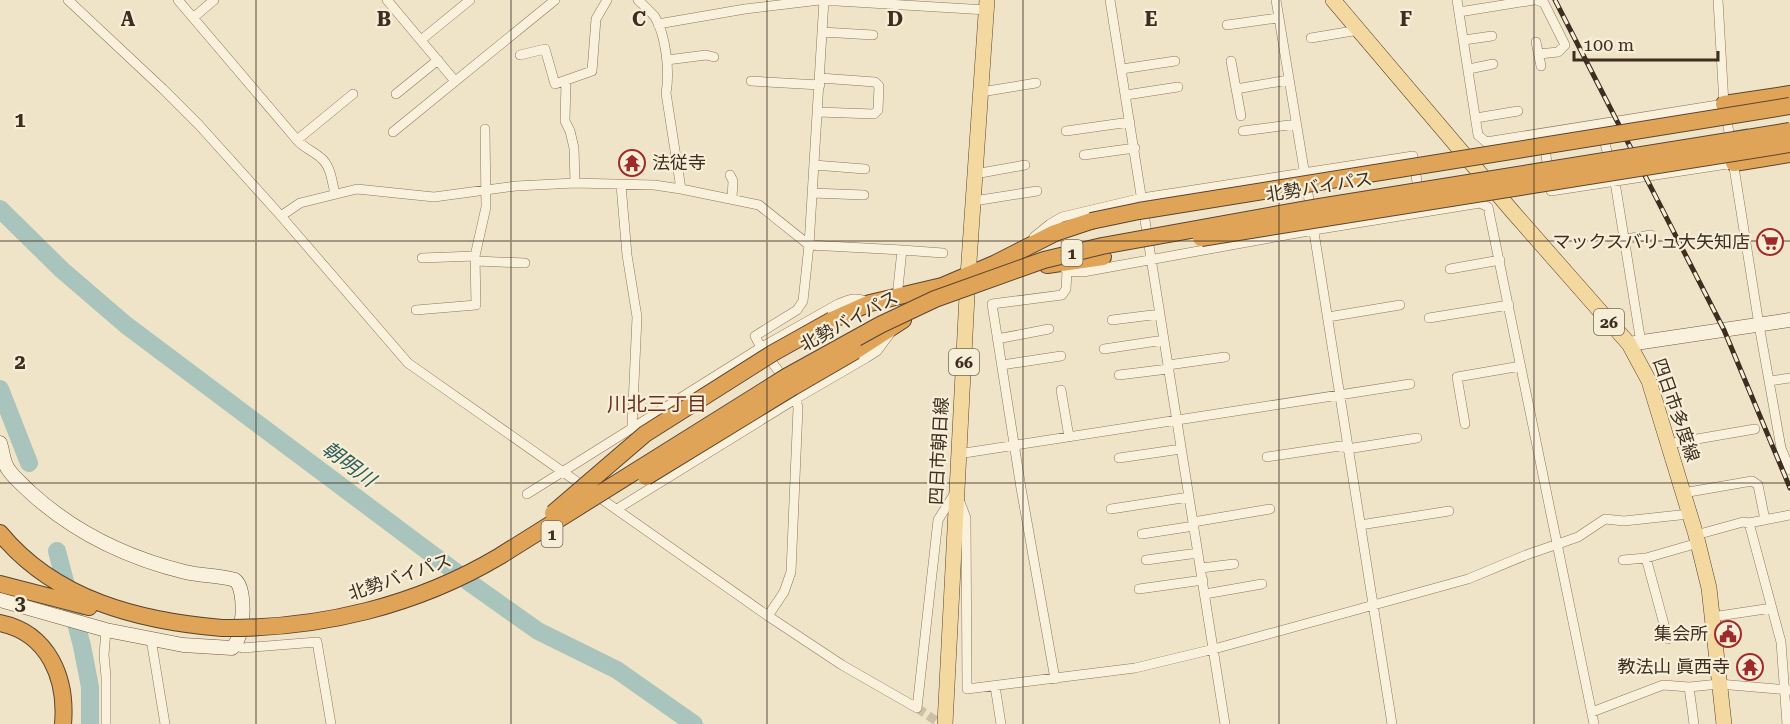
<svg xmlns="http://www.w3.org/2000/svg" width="1790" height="724" font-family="'Roboto Serif','Noto Sans JP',serif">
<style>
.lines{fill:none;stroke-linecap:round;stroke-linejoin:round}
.stream{stroke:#6f938a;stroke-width:3}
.river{stroke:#a9c4bc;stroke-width:18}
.street-tunnel{stroke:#ccc0a6;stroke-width:9;stroke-dasharray:9 4.5;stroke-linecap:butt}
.street-casing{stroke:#8d765c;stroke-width:10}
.secondary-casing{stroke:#6f573f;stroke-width:15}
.primary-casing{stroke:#5b4430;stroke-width:16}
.highway-casing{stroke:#5b4430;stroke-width:18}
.street{stroke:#faf1dc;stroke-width:9}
.secondary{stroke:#faf1dc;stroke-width:14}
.primary{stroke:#f3d9a0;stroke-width:15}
.highway{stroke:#e0a458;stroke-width:16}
.rail-casing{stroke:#3d2e20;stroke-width:5}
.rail{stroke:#f7eed8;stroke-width:3;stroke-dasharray:9;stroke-linecap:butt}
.highway-bridge-casing{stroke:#5b4430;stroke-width:18;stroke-linecap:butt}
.highway-bridge{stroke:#e0a458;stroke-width:16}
.grid{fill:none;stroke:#3d2e20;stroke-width:1.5;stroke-opacity:0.55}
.labels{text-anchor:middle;stroke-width:4.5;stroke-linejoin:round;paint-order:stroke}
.shield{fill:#f7eed8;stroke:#756857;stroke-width:1.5}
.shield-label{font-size:16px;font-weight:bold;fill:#3d2e20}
.poi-label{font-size:18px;fill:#3d2e20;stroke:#f7eed8;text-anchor:end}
.street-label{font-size:18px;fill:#3d2e20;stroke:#f7eed8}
.neighbourhood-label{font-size:20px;fill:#6b2e1e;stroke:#f7eed8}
.water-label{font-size:20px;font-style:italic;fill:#2f5d5a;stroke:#f7eed8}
.grid-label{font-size:20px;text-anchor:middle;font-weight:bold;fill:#3d2e20;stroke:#f7eed8;stroke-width:4.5;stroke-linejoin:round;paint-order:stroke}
</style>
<rect width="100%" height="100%" fill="#f0e4c8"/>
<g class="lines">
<!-- stream -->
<path class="stream" d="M1731,133L1747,130"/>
<!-- river -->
<path class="river" d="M0,209L62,270L126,325L473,585L538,631L617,670L694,724
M0,389L29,463
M57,551L82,646L90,687V724"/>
<!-- street-tunnel -->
<path class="street-tunnel" d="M917,708L941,724"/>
<defs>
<path id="street" d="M68,0L163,89L199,125L281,216L408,363L768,616L842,665L917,708L938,520L955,493
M178,0L297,140C304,148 313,151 321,158C331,166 332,182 335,194
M387,0L455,81
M638,0C643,5 650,11 655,17C666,36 670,72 666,93L681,189
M1110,0L1225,724
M1276,0L1311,212
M1457,0L1478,135L1486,142L1724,104
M1537,0L1544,3L1565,45L1558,52L1539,54
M1718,0L1724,104L1731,144
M1459,12L1534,0
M193,18L214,0
M658,24L745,9L820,0L987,10
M1227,25L1278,18
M822,32L873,35
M1311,38L1359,30
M421,40L470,0
M1464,40L1492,36
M1536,42L1541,66
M520,55L545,49L555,84L592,71L596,19L607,0
M667,60L706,55L714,57
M1231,61L1241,116
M1122,69L1175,61
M1469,69L1493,64
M566,81L565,121L570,131L574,148L575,183
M751,81L820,85
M1236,89L1288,80
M981,92L1036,83
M396,94L438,60
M1126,95L1178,87
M818,112L874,114L878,110L879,86L875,82L820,78
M1476,118L1518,111
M1066,131L1130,122
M1243,131L1296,124
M393,132L555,0
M1602,132L1610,163
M297,140L353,94
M1544,141L1551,191L1734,163
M1084,155L1135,148
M1733,161L1759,325L1781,448L1790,470
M814,165L865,169
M975,174L1025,165
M730,175L733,181L732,198
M1614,176L1641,343
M621,185L627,255L637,317L632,427
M812,193L864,195
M974,201L1037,191
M281,216L300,203L357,189L434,197L516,186L575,183L654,185L681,189L759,205L809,245L902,250L897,297
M1313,226L1392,724
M1034,237L1050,224L1062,217L1142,198L1413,156L1419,195
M1625,239L1651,235
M902,250L943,253
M422,258L475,256
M476,261L525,263
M1061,264L1067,271L1083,272L1314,230L1480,203L1488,207L1594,724
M1450,269L1500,260
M416,310L476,305L475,256L486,207L485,129
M1328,317L1400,305
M1429,318L1509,305
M1112,320L1160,314
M997,339L1049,329
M1104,349L1164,340
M1002,365L1061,356
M1168,365L1225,357
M1119,375L1168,369
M1769,381L1790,378
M1061,390L1069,437
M1465,424L1457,377L1521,366
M1668,444L1755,429
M1347,449L1417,438
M958,454L1410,384
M1267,457L1347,445
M1119,458L1181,449
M1683,493L1752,481L1758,485L1765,520
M527,494L760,348L838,304C850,299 857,296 870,303
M960,502L966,518L967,689L1135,668L1214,649L1468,579L1526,555L1578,537L1605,519L1624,521L1689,514
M617,509L797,398L866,358L877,351L891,332
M1111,509L1189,497
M1193,522L1270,509
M1749,523L1781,642L1787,724
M1360,525L1449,511
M1142,534L1194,526
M1696,535L1743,522L1749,523L1790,515
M1646,558L1698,543
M1146,560L1198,553
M1623,560L1646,558L1668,639
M1201,568L1234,564
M1139,589L1203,580
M1205,594L1262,584
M768,616L784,592L791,572L798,408C794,382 766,361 755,336L797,310L803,301L809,245L824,0
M1712,617L1772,608
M106,630L104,655L106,677V724
M151,639L165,724
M236,645L242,648L317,642L331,724
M1055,679L1021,488L992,304L1062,295L1066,289L1067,271
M995,686L1001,724
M1592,712L1663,685L1689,687
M1694,724L1689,687L1719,684L1789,690"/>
<path id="secondary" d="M1629,344L1790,320
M0,443C3,452 3,462 8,469C14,478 23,485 31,493C74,532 128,558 185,572C201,576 219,575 235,580C247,589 244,639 232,648L183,645L106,630L0,600"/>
<path id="primary" d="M1333,0L1512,211L1629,344L1649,381L1696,535L1709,588L1724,724
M945,724L968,276L987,0"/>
<path id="highway" d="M1724,104L1790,94
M1734,163L1790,154
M1047,265L1103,257
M832,320L870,303L942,286L996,263L1055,233L1091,221
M855,351L903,320
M0,533C55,600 139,621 222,628
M0,584L89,607
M0,623C49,633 67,679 63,724"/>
</defs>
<!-- street casing -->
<use href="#street" class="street-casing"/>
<!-- secondary casing -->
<use href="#secondary" class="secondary-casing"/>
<!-- primary casing -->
<use href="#primary" class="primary-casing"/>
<!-- highway casing -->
<use href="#highway" class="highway-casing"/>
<!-- street -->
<use href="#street" class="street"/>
<!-- secondary -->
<use href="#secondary" class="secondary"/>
<!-- primary -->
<use href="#primary" class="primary"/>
<!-- highway -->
<use href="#highway" class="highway"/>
<defs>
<path id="rail" d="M1555,0L1724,330L1790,488"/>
</defs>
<!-- rail casing -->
<use href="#rail" class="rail-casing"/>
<!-- rail -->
<use href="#rail" class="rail"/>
<defs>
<path id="highway-bridge" d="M1091,221L1139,211L1790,106
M1201,238L1790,144
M646,477L793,387L855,351
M553,513L645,434L773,353L832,320
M222,628C320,629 416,606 500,556L786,377L880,325L935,299L1044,260L1102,246L1318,207L1790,131"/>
</defs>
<!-- highway-bridge casing -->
<use href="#highway-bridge" class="highway-bridge-casing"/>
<!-- highway-bridge -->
<use href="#highway-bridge" class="highway-bridge"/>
</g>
<!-- grid -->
<path class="grid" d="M256,0V724M511,0V724M767,0V724M1023,0V724M1279,0V724M1534,0V724M0,241H1790M0,483H1790"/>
<!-- icons -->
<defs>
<symbol id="temple-ring" viewBox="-11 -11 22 22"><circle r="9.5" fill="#f7eed8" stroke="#9e2a2b" stroke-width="1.5"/><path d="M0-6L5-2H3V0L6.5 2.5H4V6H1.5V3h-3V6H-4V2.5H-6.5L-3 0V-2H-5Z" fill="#9e2a2b"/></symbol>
<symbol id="supermarket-ring" viewBox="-11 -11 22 22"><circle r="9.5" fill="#f7eed8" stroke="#9e2a2b" stroke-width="1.5"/><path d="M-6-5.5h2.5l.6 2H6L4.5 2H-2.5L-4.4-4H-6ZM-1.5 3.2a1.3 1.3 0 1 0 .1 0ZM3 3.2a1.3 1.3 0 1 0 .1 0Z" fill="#9e2a2b"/></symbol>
<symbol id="civic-ring" viewBox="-11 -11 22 22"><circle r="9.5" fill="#f7eed8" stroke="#9e2a2b" stroke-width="1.5"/><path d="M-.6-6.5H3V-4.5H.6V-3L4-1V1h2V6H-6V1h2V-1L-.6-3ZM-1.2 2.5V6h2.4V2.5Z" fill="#9e2a2b"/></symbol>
</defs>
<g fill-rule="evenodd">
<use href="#temple-ring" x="617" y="148" width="30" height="30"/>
<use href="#supermarket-ring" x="1755" y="227" width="30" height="30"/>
<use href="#civic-ring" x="1713" y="619" width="30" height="30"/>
<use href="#temple-ring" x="1735" y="652" width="30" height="30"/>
</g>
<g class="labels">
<!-- shield labels -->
<g class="shield">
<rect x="1061.5" y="240" width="21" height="26" rx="4.5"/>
<rect x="1594" y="309" width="30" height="26" rx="4.5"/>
<rect x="949" y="349" width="30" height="26" rx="4.5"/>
<rect x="541.5" y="521" width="21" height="26" rx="4.5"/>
</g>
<g class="shield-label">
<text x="1072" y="259">1</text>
<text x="1609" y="328">26</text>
<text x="964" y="368">66</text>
<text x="552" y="540">1</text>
</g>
<!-- poi labels -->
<g class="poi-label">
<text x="652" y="169" text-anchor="start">法従寺</text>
<text x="1750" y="248">マックスバリュ大矢知店</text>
<text x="1708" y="640">集会所</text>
<text x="1730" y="673">教法山 眞西寺</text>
</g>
<!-- street labels -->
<g class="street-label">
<text transform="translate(1319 187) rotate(-9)" y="6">北勢バイパス</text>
<text transform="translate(849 321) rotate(-28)" y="6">北勢バイパス</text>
<text transform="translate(1676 410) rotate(71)" y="6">四日市多度線</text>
<text transform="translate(939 451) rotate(-87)" y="6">四日市朝日線</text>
<text transform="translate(400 577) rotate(-19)" y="6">北勢バイパス</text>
</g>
<!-- neighbourhood labels -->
<g class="neighbourhood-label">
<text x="657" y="411">川北三丁目</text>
</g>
<!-- water labels -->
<g class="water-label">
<text transform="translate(349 464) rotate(37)" y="7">朝明川</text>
</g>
</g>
<g class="grid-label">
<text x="128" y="26">A</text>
<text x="384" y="26">B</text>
<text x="639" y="26">C</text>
<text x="895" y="26">D</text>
<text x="1151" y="26">E</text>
<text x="1406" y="26">F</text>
<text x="20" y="127">1</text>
<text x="20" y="369">2</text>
<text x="20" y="610">3</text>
</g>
<!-- scale -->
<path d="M1574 51v9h144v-9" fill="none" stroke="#3d2e20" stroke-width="3"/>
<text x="1583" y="51" font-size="18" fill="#3d2e20" stroke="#f7eed8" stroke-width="4.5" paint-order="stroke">100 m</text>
</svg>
